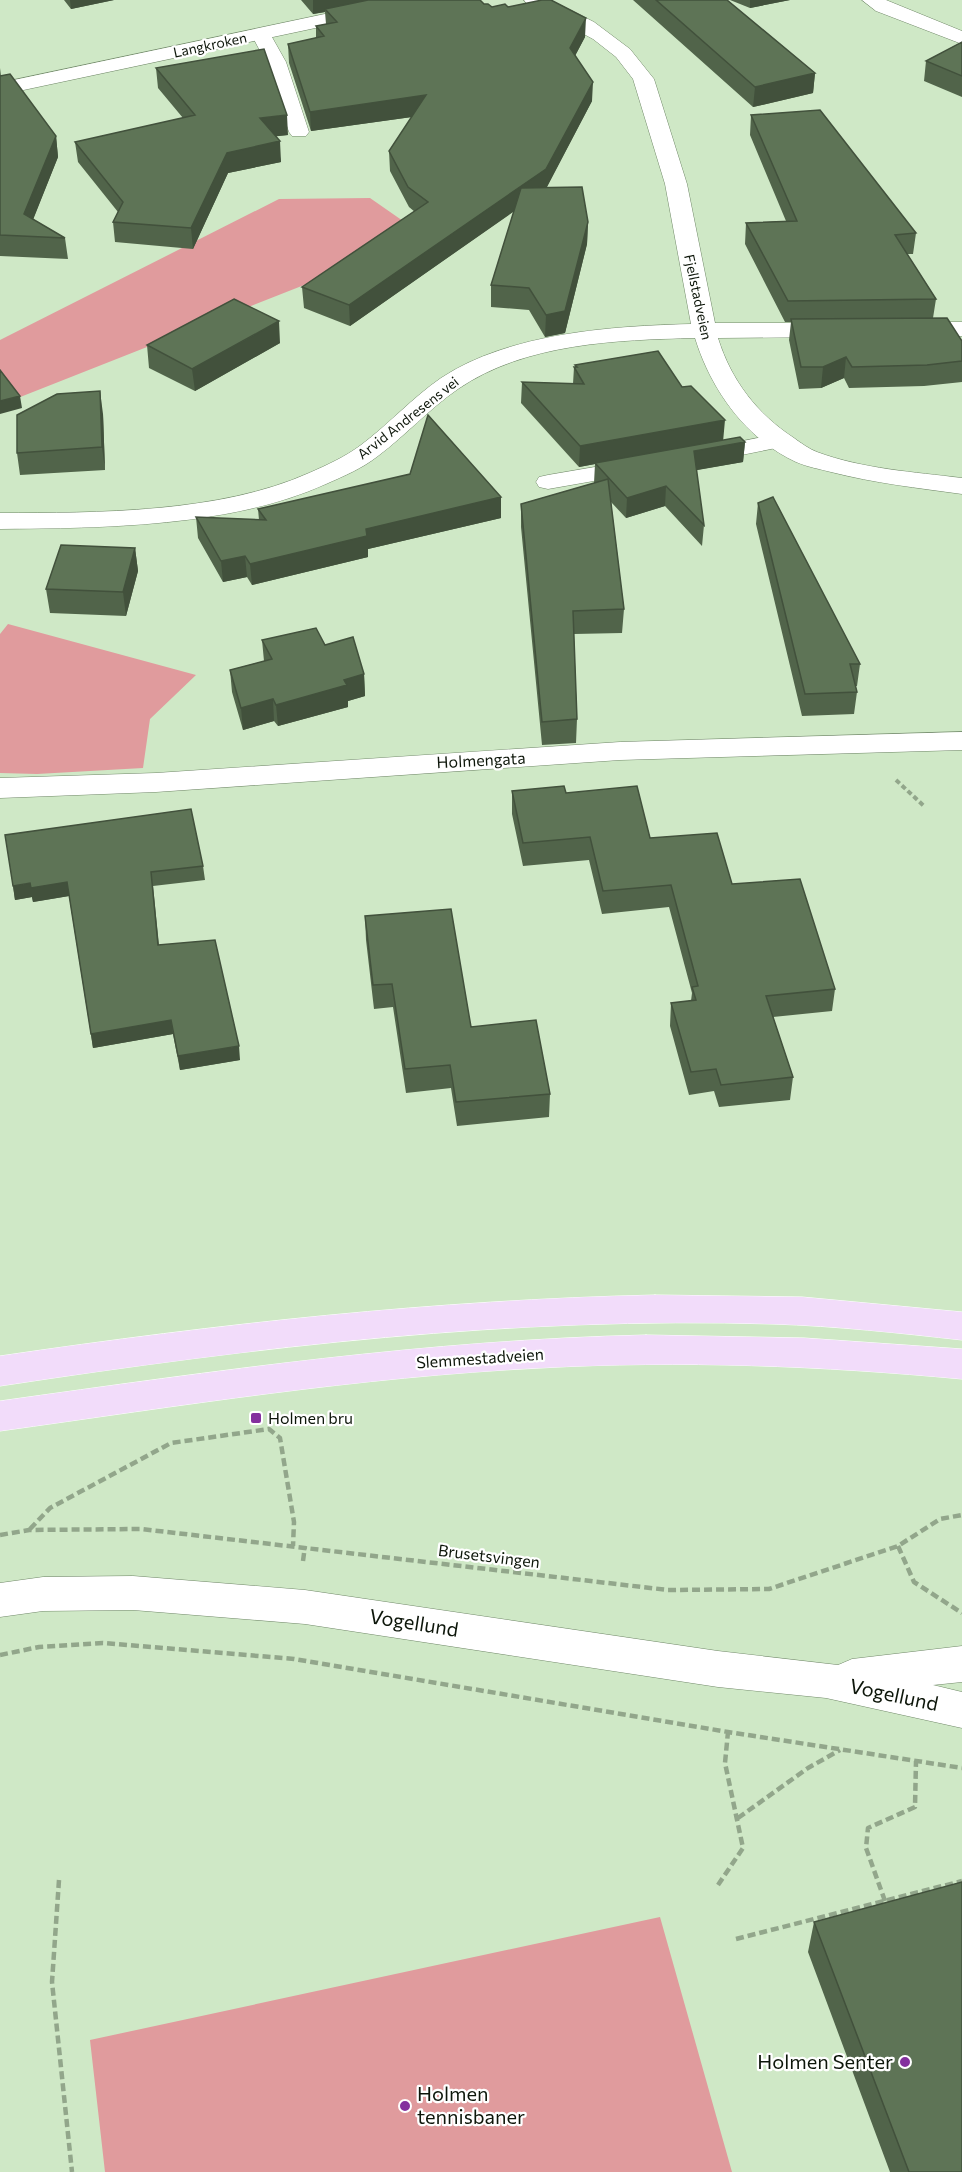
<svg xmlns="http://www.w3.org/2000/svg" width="962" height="2172" font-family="Commissioner,sans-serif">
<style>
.green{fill:#e09b9d}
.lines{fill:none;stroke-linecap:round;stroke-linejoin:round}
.service-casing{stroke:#718869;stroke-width:1}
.minor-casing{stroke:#718869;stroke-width:1}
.primary-casing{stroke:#fff;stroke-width:1}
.path-far1{stroke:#92a68b;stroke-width:4;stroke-dasharray:5 3;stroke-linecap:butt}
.path{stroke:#92a68b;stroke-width:4.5;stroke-dasharray:8 4;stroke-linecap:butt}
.service{fill:#fff;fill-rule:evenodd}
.minor{fill:#fff;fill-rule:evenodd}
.primary{fill:#f2dcfa;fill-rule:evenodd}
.wall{fill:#51644a}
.shaded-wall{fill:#42513c}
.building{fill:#5e7456;stroke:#42513c;stroke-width:1.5}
.poi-dot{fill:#84309e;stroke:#fff;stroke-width:2}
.labels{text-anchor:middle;stroke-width:4.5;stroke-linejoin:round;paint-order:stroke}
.far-street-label{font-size:14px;fill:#0d160a;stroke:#fff}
.street-label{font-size:16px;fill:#0d160a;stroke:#fff}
.poi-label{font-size:16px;fill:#0d160a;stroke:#fff;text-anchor:start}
.near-street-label{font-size:20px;fill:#0d160a;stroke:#fff}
.near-poi-label{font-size:20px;fill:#0d160a;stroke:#fff;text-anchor:end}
</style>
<rect width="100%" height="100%" fill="#cfe8c6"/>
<!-- green -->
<path class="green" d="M370,198L426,237L0,405V340L279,199Z
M8,624L196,675L150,719L143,768L37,774L0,773V634Z
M660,1917L732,2172H105L90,2040Z"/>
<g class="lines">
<defs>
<path id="service" d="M261,28L268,30L286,62L309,132L306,136H292L289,132L266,62L251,34L254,30Z
M778,434L786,436L790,441L786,446L702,463L693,461L690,456L693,451Z
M636,460L645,462L648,467L645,472L548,489L539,487L536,482L539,477L548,475Z"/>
<path id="minor" d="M391,0H429L426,4L419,6L0,95V83Z
M524,0H550L594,22L630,49L654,79L687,184L715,323H836L844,325L848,330L844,335L836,337L718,338C731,380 757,414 794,438C801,443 809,449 817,452C863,469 914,472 962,478V494C918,488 874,483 831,472C820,469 807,467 796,462C746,439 711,390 695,338C617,340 525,343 458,389C429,409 406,435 378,456C363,468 344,476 326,484C231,527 104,528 0,529V513C96,513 220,513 309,473C327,465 345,457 361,445C389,424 412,398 441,378C509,333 612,326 691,324L665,184L633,79L616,57L593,39L527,4Z
M862,0H886L962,31V44L876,11Z
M908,322H962V336H908L900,334L896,329L900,324Z
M962,732V750L620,760L156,792L0,798V778L156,773L620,742Z
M133,1576L305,1590L718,1651L838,1665L852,1659L962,1646V1682L933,1685L962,1692V1728L826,1698L718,1687L305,1624L133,1610L43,1611L0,1617V1583L43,1577Z"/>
<path id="primary" d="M655,1295L802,1297L962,1312V1340C899,1333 836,1326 773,1324C514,1316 256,1347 0,1386V1356C218,1324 435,1300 655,1295Z
M646,1335L804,1338L962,1349V1379C822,1366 681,1360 540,1368C359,1377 179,1406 0,1431V1401C215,1371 429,1340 646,1335Z"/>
</defs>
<!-- service casing -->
<use href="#service" class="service-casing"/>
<!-- minor casing -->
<use href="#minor" class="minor-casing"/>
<!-- primary casing -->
<use href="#primary" class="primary-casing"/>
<!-- path-far1 -->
<path class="path-far1" d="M896,780L924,806"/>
<!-- path -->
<path class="path" d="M30,1529L50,1508L171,1443L269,1429L280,1438L294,1522L293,1546
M0,1535L29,1530L141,1529L668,1590L769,1589L898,1546L940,1519L962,1515
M898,1546L914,1582L962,1613
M303,1561L305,1546
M0,1655L39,1647L103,1643L294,1659L728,1732L962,1768
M738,1818L808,1768L840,1750
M59,1880L52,1982L72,2172
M718,1885L743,1848L725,1763L728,1732
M885,1901L866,1848L868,1828L915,1807L916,1761
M736,1939L962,1881"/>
<!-- service -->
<use href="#service" class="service"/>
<!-- minor -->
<use href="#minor" class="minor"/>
<!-- primary -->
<use href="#primary" class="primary"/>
</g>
<!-- wall -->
<path class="wall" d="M64,0H114L71,9Z
M301,0H480L484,4L492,7H508L585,37L575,56L592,101L546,188L588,222L587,244L565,333L545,337L529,310L491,307V285L514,211L350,326L304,308L302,287L415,212L409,207L390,171L389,151L412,117L311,131L289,63L288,44L316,38V26L326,24L325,12L313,14Z
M633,0H727L815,73L813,93L753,107Z
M730,0H790L750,8Z
M962,42V97L924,81L926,61Z
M0,68L1,76L56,136L58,157L33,219L65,238L68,259L0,256Z
M156,68L288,135L276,136L281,162L228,173L193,249L115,242L113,222L118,212L78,162L75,142L183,118L158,88Z
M751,115L916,233L913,254H907L936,299L933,318L962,341V382L924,386L849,388L844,378L821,388L799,389L789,340L791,322H785L745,244L746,223L786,221L750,135Z
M280,343L195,391L149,368L147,345Z
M575,365L682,387L723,440L745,442L743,462L696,470L704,525L702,546L665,506L626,518L611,502L624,609L622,633L574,634L577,719L576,743L542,745L521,527V504L594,483L595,464L579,467L521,403L522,382L573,384L574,367H575Z
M103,414L105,470L20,475L17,453Z
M501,497V518L368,549V557L252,585L247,577L223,582L198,538L196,517L259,520L258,509Z
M758,503L860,664L857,686H855L857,692L854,714L802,716L756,524Z
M135,548L138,571L126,616L50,613L46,589Z
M262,640L325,645L364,674L365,696L348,701V707L278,726L274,721L243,730L232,692L230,670L264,661Z
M512,791L566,793L650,838L732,884L835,989L832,1011L773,1017L793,1077L790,1100L719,1107L714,1091L689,1095L670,1026L671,1003L691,1001L692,993L669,907L602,914L589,860L523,866L512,814Z
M203,866L205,880L153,886L159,945L240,1060L180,1070L173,1034L93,1048L69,896L33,902L32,897L15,900L13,886Z
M365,916L471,1027L550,1094L549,1117L457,1126L451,1088L406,1093L393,1007L374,1009L366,940Z
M814,1922L962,2172H890L808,1952Z"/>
<!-- shaded-wall -->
<path class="shaded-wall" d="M70,0H114L71,9Z
M313,0H380L325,9V12L313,14Z
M750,0H790L750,8Z
M586,18L585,37L569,67L570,48Z
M815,73L813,93L753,107L755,87Z
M593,82L592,101L546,189L350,326L349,305Z
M426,95V115L311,131L310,112Z
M287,115L288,135L261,138L260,118Z
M56,136L58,157L27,235L24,214Z
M280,141L281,162L228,173L193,249L191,228L227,153Z
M588,222L587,244L565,333L545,337L546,315Z
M279,321L280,343L195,391L192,369Z
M846,357L844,378L821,388L823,367Z
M100,391L103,414L105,470L102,447Z
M20,396L22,408L0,414V401Z
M725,420L723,442L595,463V464L579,467L580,446Z
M745,442L743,462L692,471L694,451Z
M666,486L665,506L626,518L627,498Z
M501,497V518L368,549V557L252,585L250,564L366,529Z
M135,548L138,571L126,616L123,592Z
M245,556L247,577L223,582L221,561Z
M364,674L365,696L348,701V707L278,726L276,705L344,680Z
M273,699L274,721L243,730L241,708Z
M67,882L69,896L33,902L32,897L15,900L13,886L30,883Z
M171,1020L173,1034L93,1048L91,1034Z
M239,1046L240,1060L180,1070L178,1056Z"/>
<!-- building -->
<path class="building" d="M368,0H480L484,4H488L492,7L505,4L508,7L542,0H551L586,18L570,48L593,82L546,169L349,305L302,287L428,202L408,187L389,151L426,95L310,112L288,44L324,36L316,26L337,22L325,9Z
M656,0H727L815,73L755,87Z
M962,42V76L926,61Z
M264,49L287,115L260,118L280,141L227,153L191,228L113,222L123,202L75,142L195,115L156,68Z
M10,74L56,136L24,214L65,238L0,235V76Z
M820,110L916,233L895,235L936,299L788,301L746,223L797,221L751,115Z
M582,187L588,222L565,311L546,315L529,288L491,285L521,188Z
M234,299L279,321L192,369L147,345Z
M947,318L962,341V361L927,365L852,367L846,357L823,367H801L791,319Z
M658,351L682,387L691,386L725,420L580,446L522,382L584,384L574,367H577L575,365Z
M0,370L20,396L0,401Z
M100,391L102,447L17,453V415L57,394Z
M428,415L501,497L366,529L367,536L250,564L245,556L221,561L196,517L266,520L258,509L410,474Z
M740,437L745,442L694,451L704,525L666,486L627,498L595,463Z
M608,479L624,609L573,611L577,719L542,722L521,504Z
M773,497L860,664H850L857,692L805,694L758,503Z
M61,545L135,548L123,592L46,589Z
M316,628L325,645L353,637L364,674L344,680L347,685L276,705L273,699L241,708L230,670L272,659L262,640Z
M564,786L566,793L637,786L650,838L717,833L732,884L800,879L835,989L766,996L793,1077L721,1085L716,1069L691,1072L671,1003L696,1000L692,987L698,986L671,885L603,891L590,837L523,843L512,791Z
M191,809L203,866L151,872L158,945L215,940L239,1046L178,1056L171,1020L91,1034L67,882L31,888L30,883L13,886L5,835Z
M451,909L471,1027L536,1020L550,1094L456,1102L450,1065L405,1069L392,984L373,985L365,916Z
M962,1882V2172H909L814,1922Z"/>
<!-- markers -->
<g class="poi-dot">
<rect x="250" y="1412" width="12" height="12" rx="3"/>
<circle cx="905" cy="2062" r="6"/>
<circle cx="405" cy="2106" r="6"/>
</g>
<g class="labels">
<!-- far-street labels -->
<g class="far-street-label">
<text transform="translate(210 45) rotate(-12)" y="5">Langkroken</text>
<text transform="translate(698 297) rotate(78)" y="5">Fjellstadveien</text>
<text transform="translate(408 418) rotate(-38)" y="5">Arvid Andresens vei</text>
</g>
<!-- street labels -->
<g class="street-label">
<text transform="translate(481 760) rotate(-3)" y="6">Holmengata</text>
<text transform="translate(480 1358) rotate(-4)" y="6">Slemmestadveien</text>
<text transform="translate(489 1556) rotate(7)" y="6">Brusetsvingen</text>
</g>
<!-- poi labels -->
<g class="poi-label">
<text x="268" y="1424">Holmen bru</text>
</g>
<!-- near-street labels -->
<g class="near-street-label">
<text transform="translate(414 1623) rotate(9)" y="7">Vogellund</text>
<text transform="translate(894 1695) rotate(12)" y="7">Vogellund</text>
</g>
<!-- near-poi labels -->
<g class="near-poi-label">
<text x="893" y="2069">Holmen Senter</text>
<text x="417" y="2101" text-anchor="start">Holmen<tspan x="417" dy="23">tennisbaner</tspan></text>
</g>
</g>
</svg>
